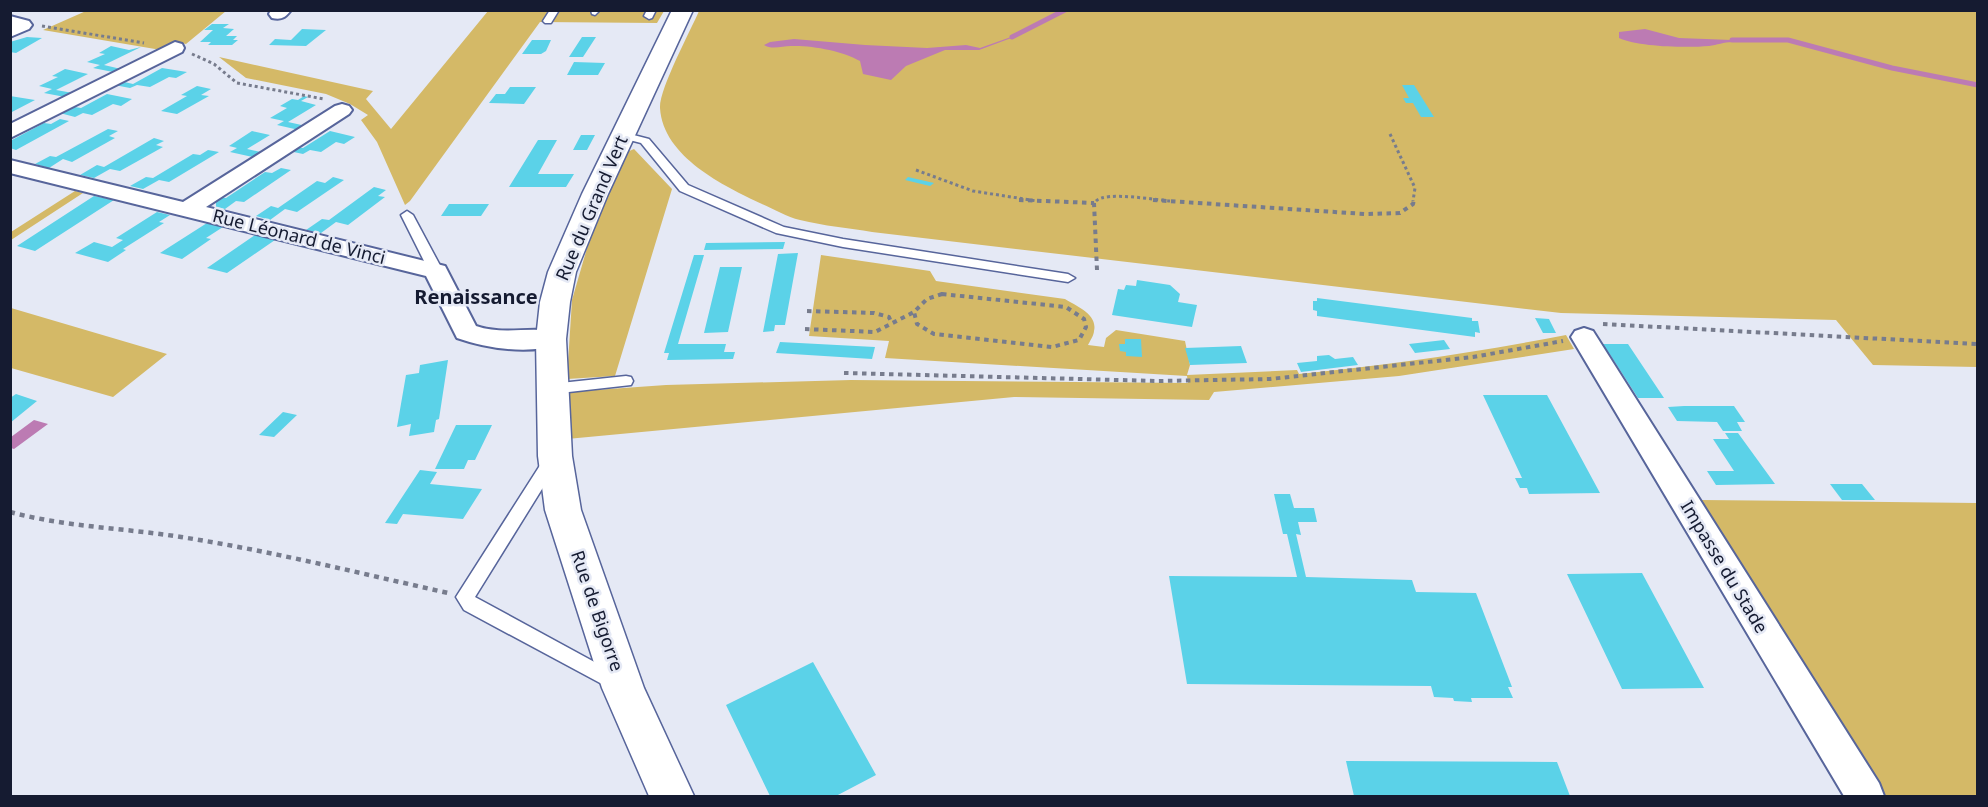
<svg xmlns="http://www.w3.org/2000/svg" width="1988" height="807" font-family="'Noto Sans',sans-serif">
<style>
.green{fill:#d4b967}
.water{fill:#bc7bb3}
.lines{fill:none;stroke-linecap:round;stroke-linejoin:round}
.stream{stroke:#bc7bb3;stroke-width:5}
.building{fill:#5bd2e8}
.service-casing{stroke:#57659b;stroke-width:3}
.minor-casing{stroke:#57659b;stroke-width:4}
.secondary-casing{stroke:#57659b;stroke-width:3}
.path-far2{stroke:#777c8d;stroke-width:3;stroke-dasharray:3 3;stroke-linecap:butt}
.path-far1{stroke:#777c8d;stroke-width:4;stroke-dasharray:4.5 4.5;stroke-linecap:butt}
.path{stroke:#777c8d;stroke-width:4.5;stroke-dasharray:5 5;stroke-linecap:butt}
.service{fill:#fff;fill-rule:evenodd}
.minor{fill:#fff;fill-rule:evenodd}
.secondary{fill:#fff;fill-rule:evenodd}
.labels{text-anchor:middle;stroke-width:5;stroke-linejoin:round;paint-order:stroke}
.street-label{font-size:18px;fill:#151b31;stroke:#e5e9f5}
.neighbourhood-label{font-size:20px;font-weight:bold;fill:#151b31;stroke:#e5e9f5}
</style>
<rect width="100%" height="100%" fill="#e5e9f5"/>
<!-- green -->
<path class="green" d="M86,11H226L186,44L176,42L161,50L43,30Z
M488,11H664L657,23L540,22L410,201L405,205L377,142L361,120L368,115L350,104L326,94L246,78L219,57L373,91L366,99L391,129Z
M699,11H1977V367L1873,365L1836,320L1561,313L872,232C849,228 824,226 800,220C787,217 774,209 762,204C724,186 663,157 660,108C659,89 691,30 699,11Z
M634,149L672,189L615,376L567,379L572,300L596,217L627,152Z
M75,191L83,193L11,240V232Z
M821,255L930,271L936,281L1065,299C1076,306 1098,314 1094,331C1094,335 1090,341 1088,345L1104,347L1106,338L1116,330L1185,341L1190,365L1187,375L1297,370L1299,374C1389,365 1477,352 1566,335L1574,349L1399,376L1214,392L1209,400L1014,397L567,439V392L666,385L851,380L1188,383L1187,376L885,358L889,341L809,336Z
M10,308H11L167,354L113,397L11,368Z
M1700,500L1977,503V796H1879Z"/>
<!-- water -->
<path class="water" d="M1645,29L1679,38L1732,40V42C1724,42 1717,45 1709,46C1686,48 1639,47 1619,38V32Z
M1011,37H1014L979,50H945L906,66L891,80L863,74L860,61C843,51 811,45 791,46C782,46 772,50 764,45L770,42L794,39L865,45L927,48L966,45L980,48Z
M34,420L48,424L14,449L11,448V437Z"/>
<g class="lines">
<!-- stream -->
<path class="stream" d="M1012,37L1065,10
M1732,40H1788L1892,68L1978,85"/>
</g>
<!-- building -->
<path class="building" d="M212,24H229L223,28L234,29L226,36H237L233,40H238L232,45H208L211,42H200L213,30H204Z
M302,29L326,30L306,46L269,45L275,39L291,40Z
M27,37L42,38L16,53L10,52V42Z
M582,37H596L583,57H569Z
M532,40H551L546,51L541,54H522Z
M111,46L129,50L141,47L104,65L121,69L113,72L93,68L100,65L87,62L105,54L99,53Z
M574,62L605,63L598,75H567Z
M162,68L187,72L176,78L169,77L150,87L137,85L130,88L109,84L116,80L133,84Z
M65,69L88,74L56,90L73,93L65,97L44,93L52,89L39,86L58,77L52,76Z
M1402,85H1414L1434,117H1421L1413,103H1406L1403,98H1409Z
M197,86L211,89L201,95L209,96L177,114L161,111L187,96L181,95Z
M510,87H536L524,104L489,103L496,94H505Z
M107,94L132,99L121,106L113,104L92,115L83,113L75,117L56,112L68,106L81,108Z
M10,96L35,100L10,113Z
M304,96L308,97L301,101L316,105L288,122L306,126L299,130L277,125L284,121L270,118L287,108L280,106L292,99L298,100Z
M60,119L69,121L16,150L10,148V141L44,123L51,124Z
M108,129L118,131L109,136L115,138L72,162L63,159L49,168L35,164L50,156L56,157Z
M252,131L270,135L247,149L265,153L257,158L230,152L237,148L229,146Z
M330,131L355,137L344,144L336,142L321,152L310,150L303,154L289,151L296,147L303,148Z
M581,135H595L587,150H573Z
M154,138L164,141L156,145L163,147L120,171L110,169L94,178L80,175L97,165L104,167Z
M538,140H557L538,174H574L566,187H509Z
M208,150L219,152L169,182L159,180L143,189L130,186L146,177L153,178L193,154L200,155Z
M281,168L291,170L244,202L236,201L225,209L216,207V198L219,197L226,198L265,172L272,173Z
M333,177L344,180L297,212L285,209L270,220L256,216L271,206L278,208L317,181L325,183Z
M908,177L934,183L930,186L905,180Z
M374,187L386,190L378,196L385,197L348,225L336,222L321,233L306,230L322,219L329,220Z
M94,196L114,200L35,251L17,246Z
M449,204H489L481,216H441Z
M157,212L170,215L159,222L164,223L123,249L126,250L108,262L75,253L94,242L112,247L123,240L116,238Z
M207,223L223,227L206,238L211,239L182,259L160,253Z
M255,235L275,240L227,273L207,268Z
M785,242L783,249L704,250L706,243Z
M798,253L785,325H775L774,331L763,332L778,254Z
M694,255H704L678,344H726L724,352H735L733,359L667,360L669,353H664Z
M720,267H742L728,332L704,333Z
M1137,280L1170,285L1180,294L1178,302L1197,305L1192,327L1112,315L1118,289L1124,290L1126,285L1136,286Z
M1317,298L1472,318V321H1478L1480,333L1475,332V337L1317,316V311L1313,310V301H1317Z
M1535,318L1549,319L1556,333H1543Z
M1125,339H1141L1142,357L1126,356V352L1120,351L1119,344H1125Z
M1444,340L1450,349L1415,353L1409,344Z
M780,342L875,347L872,359L776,353Z
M1599,344H1628L1664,398H1638L1609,353H1604Z
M1241,346L1247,363L1190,365L1185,348Z
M1329,355L1335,359L1353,357L1358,365L1301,372L1297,363L1317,361V356Z
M448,360L439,419L436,420L434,432L409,436L411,424L397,427L406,375L419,373L420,365Z
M16,394L37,401L10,423V398Z
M1483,395H1547L1600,493L1529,494L1527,488H1520L1515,478H1522Z
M1684,406H1734L1745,422H1737L1742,431H1723L1717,422L1677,421L1668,407Z
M283,412L297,415L274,437L259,435Z
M456,425H492L475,460H468L464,469H435Z
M1725,433H1738L1775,484L1716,485L1707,471H1734L1713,439H1729Z
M420,470L437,472L430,484L482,489L463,519L403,514L397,524L385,523Z
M1830,484H1862L1875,500H1842Z
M1274,494H1290L1294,508H1314L1317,522H1298L1301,535L1296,534L1306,577L1412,580L1416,592L1476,593L1512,687H1508L1513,698H1471L1472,702L1454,701L1453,698L1434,697L1431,686L1187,684L1169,576L1297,577L1287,534H1283Z
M1642,573L1704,688L1622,689L1567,574Z
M813,662L876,775L836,796H770L726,705Z
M1346,761L1557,762L1570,796H1354Z"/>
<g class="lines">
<defs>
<path id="service" d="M550,10H559L551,23H545L543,21Z
M591,10H600L595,15L592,14Z
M647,10H656L652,18L649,19L644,16Z
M622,132L649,139L688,185L784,227L843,239L1068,274L1075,278L1068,282L843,247L776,233L680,191L641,143L618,137V133Z
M407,211L413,215L443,271L441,274L436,275L429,271L401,215Z
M626,376L631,377L633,381L631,385L551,394L544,389L551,384Z
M552,454L558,456L560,460L475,597L622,677L625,683L622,689L615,691L464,610L456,597L546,456Z"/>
<path id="minor" d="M271,10H291C285,18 281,20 272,18L269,14Z
M10,16L29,21L32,25L29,29L10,37Z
M175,42L182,44L184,48L182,52L10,138V124Z
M342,104L349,106L352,110L349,114L206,207L445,266L476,326C504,336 533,325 560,333L564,339L560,345C527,354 489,349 457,338L426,276L10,173V160L183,202L335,106Z
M1584,328L1593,331L1879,783L1884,796H1844L1571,337L1575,331Z"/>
<path id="secondary" d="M672,10H693L608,194L576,272L570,302L566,339L572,456L581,510L644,688L694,796H649L602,688L545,510L538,456L536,339L540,302L548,272L582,194Z"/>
</defs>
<!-- service casing -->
<use href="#service" class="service-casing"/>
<!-- minor casing -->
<use href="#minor" class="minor-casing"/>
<!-- secondary casing -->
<use href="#secondary" class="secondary-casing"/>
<!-- path-far2 -->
<path class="path-far2" d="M42,26L144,43
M192,54L214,64L237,83L324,99
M1390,134L1415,188L1413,201
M916,170L973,191L1037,201
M1096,201C1106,191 1155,200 1171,201"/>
<!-- path-far1 -->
<path class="path-far1" d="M1019,200L1094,203
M1153,200L1365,214L1400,213L1413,204L1414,200
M1097,270L1094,203L1097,200
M942,294L1066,307L1084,319L1086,327L1079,340L1052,347L934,334L917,324L914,312L927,299Z
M807,311L874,313L889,317L891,322
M1603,324L1978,344
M805,329L875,332L914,312
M844,373L1158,381L1270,379L1473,357L1563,341"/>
<!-- path -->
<path class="path" d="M10,512C66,527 124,528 181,537C271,551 359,573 448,593"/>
<!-- service -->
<use href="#service" class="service"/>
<!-- minor -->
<use href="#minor" class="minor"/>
<!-- secondary -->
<use href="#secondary" class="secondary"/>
</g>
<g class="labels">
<!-- street labels -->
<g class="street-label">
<text transform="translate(592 208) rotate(-67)" y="6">Rue du Grand Vert</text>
<text transform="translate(299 237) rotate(14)" y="6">Rue Léonard de Vinci</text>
<text transform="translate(1724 567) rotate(59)" y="6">Impasse du Stade</text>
<text transform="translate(597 611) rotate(71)" y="6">Rue de Bigorre</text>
</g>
<!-- neighbourhood labels -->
<g class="neighbourhood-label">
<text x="476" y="304">Renaissance</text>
</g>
</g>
<!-- border -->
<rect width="1988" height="807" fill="none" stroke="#151b31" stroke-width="24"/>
</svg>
